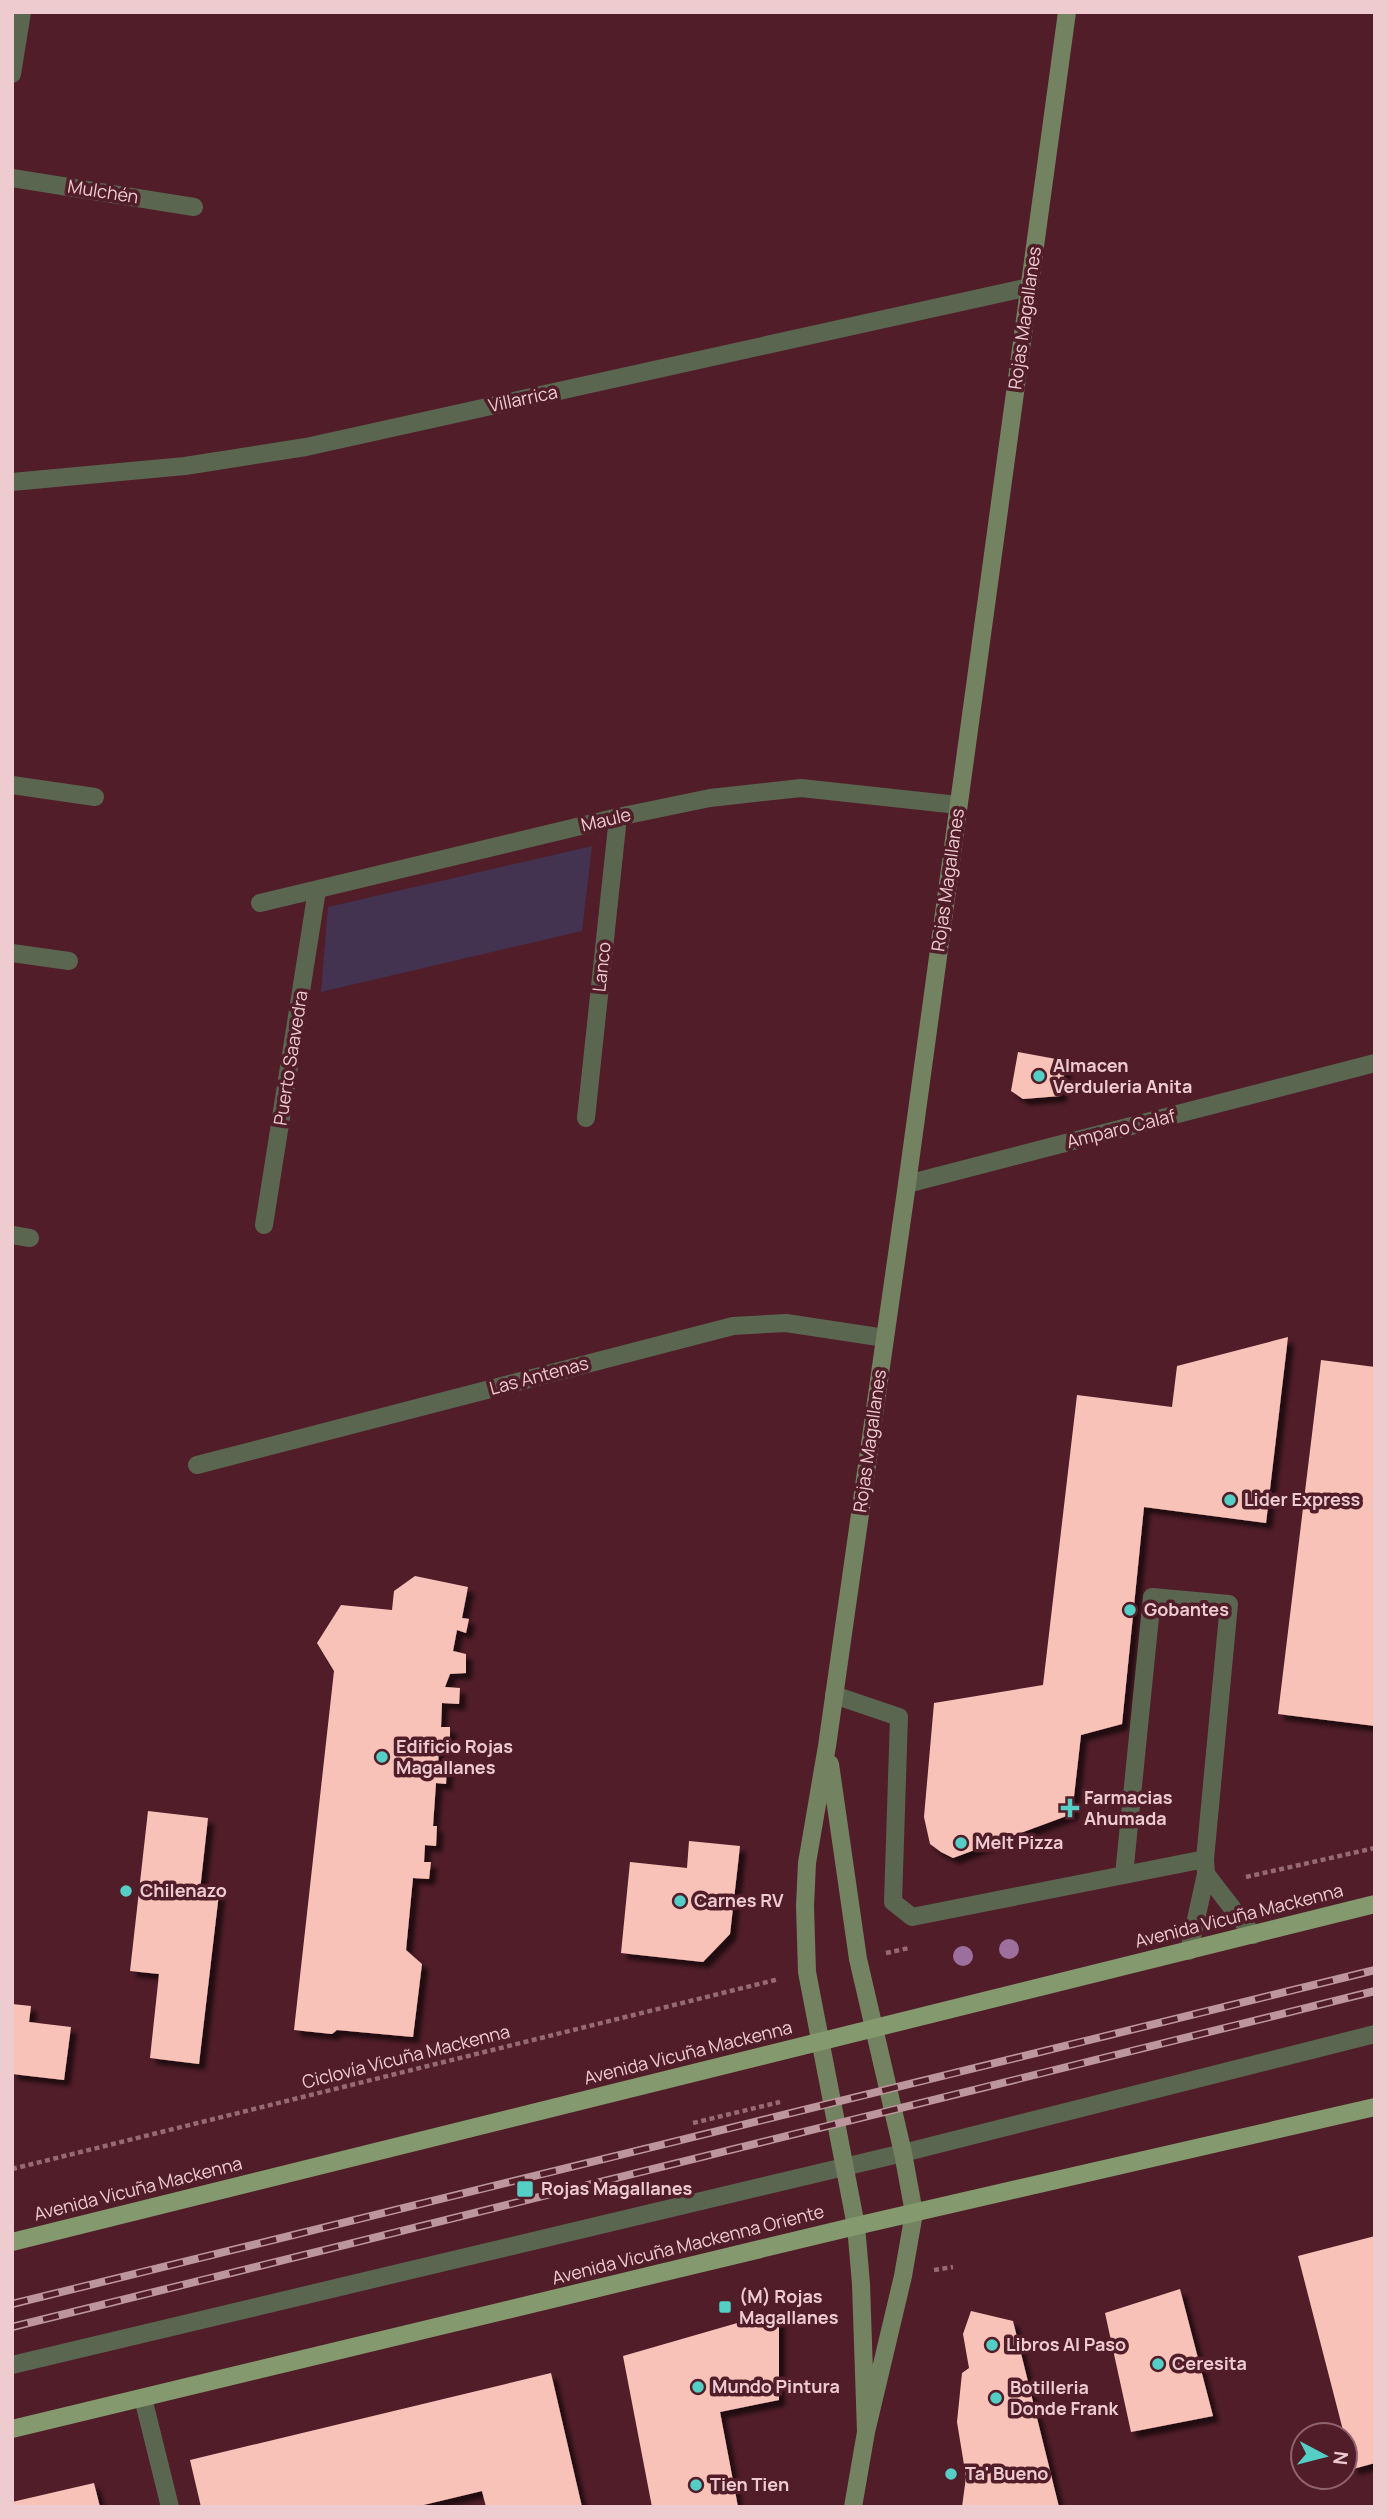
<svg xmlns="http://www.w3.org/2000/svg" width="1387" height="2519" font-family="Manrope,sans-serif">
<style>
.green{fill:#433351}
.building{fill:#f9c2b9;filter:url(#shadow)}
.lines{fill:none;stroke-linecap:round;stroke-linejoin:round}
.path{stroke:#966a73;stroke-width:4.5;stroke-dasharray:5 3.5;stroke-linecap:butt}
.service{stroke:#5b6651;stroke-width:18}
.minor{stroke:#5b6651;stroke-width:18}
.secondary{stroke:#738362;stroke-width:18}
.primary{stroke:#85996e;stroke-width:18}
.rail-casing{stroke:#bd969c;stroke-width:8}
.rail{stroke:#501d29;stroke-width:5;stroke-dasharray:16;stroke-linecap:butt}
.tree{fill:#9c6f9d}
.poi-dot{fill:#55cec5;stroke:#501d29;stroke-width:2.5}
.labels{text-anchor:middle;stroke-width:7;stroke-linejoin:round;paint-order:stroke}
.street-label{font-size:18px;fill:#edcbcf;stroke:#501d29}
.poi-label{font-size:18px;font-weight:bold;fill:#edcbcf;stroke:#501d29;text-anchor:start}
</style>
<defs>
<filter id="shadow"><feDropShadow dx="6" dy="6" stdDeviation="2" flood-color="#0009"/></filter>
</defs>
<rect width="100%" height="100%" fill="#501d29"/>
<!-- green -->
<path class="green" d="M592,846L582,931L321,992L328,907Z"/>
<!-- building -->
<path class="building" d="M1018,1052L1067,1061L1060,1096L1023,1099L1011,1091Z
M1288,1337L1266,1523L1144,1507L1122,1724L1081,1735L1072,1814L953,1858L941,1852L930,1844L924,1817L934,1703L1043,1685L1077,1395L1172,1407L1177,1366Z
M1321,1360L1375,1367V1726L1278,1714Z
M415,1576L468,1587L462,1618L469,1619L466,1633L457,1630L453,1651L466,1654V1673L450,1674L445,1687L460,1688L459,1704L442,1703L441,1727H450V1748H439L438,1766H447L446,1784L436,1783L433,1826H437L436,1846L425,1845L424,1862H431L429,1879L413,1878L406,1950L422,1964L413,2037L337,2030L332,2034L294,2030L334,1671L317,1643L341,1605L392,1610L394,1591Z
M148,1811L208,1818L200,1890L219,1893L199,2064L150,2058L159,1974L130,1971Z
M689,1841L740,1846L730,1934L703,1962L621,1953L630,1862L687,1868Z
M12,2004L31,2006L29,2022L71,2027L64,2080L12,2074Z
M1375,2236V2463L1353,2469L1298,2256Z
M1180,2289L1213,2416L1131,2432L1105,2313Z
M779,2311V2400L720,2412L738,2507H652L623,2356Z
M971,2311L1013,2321L1059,2507H962L966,2477L957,2422L962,2373L969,2368L963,2334Z
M551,2373L582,2507H486L482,2491L415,2507H201L190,2460Z
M94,2483L100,2507H12V2502Z"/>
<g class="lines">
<!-- path -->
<path class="path" d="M1246,1877L1375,1848
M886,1953L909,1948
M693,2123L780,2102
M12,2169L779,1979
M934,2270L953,2267"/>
<!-- service -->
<path class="service" d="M834,1695L899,1717L893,1902L912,1917L1205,1859
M1206,1874L1253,1935
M1124,1875L1152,1597L1229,1604L1205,1859L1206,1874L1189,1951
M12,2365L903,2153L1375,2034
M143,2398L170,2507"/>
<!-- minor -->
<path class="minor" d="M12,74L22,12
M12,178L194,207
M12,482L185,466L306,447L1029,287
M12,785L95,797
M260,903L618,817L710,798L801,788L958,805
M12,953L69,961
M586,1118L618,817
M907,1184L1375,1063
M264,1225L317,890
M12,1235L30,1238
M197,1465L733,1326L786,1323L885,1338"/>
<!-- secondary -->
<path class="secondary" d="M830,1764L858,1959L903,2153L914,2213L903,2276L866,2432L853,2507
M866,2432L861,2284L856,2226L807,1972L805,1906L807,1863L827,1746L907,1184L1067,12"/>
<!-- primary -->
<path class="primary" d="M12,2242L1375,1904
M12,2429L856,2226L1375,2107"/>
<defs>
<path id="rail" d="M12,2304L1375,1970
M12,2327L1375,1991"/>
</defs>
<!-- rail casing -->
<use href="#rail" class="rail-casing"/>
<!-- rail -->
<use href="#rail" class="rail"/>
</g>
<!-- trees -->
<g class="tree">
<circle cx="1009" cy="1949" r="10"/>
<circle cx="963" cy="1956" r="10"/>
</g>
<!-- markers -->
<g class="poi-dot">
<circle cx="1039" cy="1076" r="7"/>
<circle cx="1230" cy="1500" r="7"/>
<circle cx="1130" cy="1610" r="7"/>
<circle cx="382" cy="1757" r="7"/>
<path d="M1066.5 1797.5h7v7h7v7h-7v7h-7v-7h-7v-7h7z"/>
<circle cx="961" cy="1843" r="7"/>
<circle cx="126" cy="1891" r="7"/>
<circle cx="680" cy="1901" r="7"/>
<rect x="516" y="2180" width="18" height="18" rx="3.5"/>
<rect x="718" y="2300" width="14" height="14" rx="3.5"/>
<circle cx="992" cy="2345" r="7"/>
<circle cx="1158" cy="2364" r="7"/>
<circle cx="698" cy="2387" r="7"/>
<circle cx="996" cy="2398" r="7"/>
<circle cx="951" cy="2474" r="7"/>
<circle cx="696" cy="2485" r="7"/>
</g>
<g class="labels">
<!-- street labels -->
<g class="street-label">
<text transform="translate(103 192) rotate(9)" y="6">Mulchén</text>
<text transform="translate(1025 318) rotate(-82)" y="6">Rojas Magallanes</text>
<text transform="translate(523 399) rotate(-12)" y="6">Villarrica</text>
<text transform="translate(606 820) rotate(-13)" y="6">Maule</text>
<text transform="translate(948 880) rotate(-82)" y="6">Rojas Magallanes</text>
<text transform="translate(602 967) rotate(-84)" y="6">Lanco</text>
<text transform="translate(291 1058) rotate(-81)" y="6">Puerto Saavedra</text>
<text transform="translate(1121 1129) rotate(-14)" y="6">Amparo Calaf</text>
<text transform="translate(539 1376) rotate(-15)" y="6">Las Antenas</text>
<text transform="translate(870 1441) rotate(-82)" y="6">Rojas Magallanes</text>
<text transform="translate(1239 1916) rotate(-14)" y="6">Avenida Vicuña Mackenna</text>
<text transform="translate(688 2053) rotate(-14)" y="6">Avenida Vicuña Mackenna</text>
<text transform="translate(406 2057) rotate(-14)" y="6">Ciclovía Vicuña Mackenna</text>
<text transform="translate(138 2189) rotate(-14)" y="6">Avenida Vicuña Mackenna</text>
<text transform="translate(688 2245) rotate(-14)" y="6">Avenida Vicuña Mackenna Oriente</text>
</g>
<!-- poi labels -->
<g class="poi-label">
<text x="1053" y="1072">Almacen<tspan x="1053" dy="21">Verduleria Anita</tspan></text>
<text x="1244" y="1506">Lider Express</text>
<text x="1144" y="1616">Gobantes</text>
<text x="396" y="1753">Edificio Rojas<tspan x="396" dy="21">Magallanes</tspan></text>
<text x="1084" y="1804">Farmacias<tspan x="1084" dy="21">Ahumada</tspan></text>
<text x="975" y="1849">Melt Pizza</text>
<text x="140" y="1897">Chilenazo</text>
<text x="694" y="1907">Carnes RV</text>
<text x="541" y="2195">Rojas Magallanes</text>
<text x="739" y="2303">(M) Rojas<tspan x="739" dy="21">Magallanes</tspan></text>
<text x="1006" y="2351">Libros Al Paso</text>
<text x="1172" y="2370">Ceresita</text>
<text x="712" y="2393">Mundo Pintura</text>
<text x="1010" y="2394">Botilleria<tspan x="1010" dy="21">Donde Frank</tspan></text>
<text x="965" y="2480">Ta' Bueno</text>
<text x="710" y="2491">Tien Tien</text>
</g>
</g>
<!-- border -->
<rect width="1387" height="2519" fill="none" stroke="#edcbcf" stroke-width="28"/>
<!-- north arrow -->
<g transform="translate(1324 2456) rotate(97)"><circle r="33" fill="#501d29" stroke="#8f636b" stroke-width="2"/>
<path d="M0-5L12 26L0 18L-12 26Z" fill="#55cec5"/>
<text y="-10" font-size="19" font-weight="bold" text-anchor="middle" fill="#edcbcf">N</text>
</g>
</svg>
